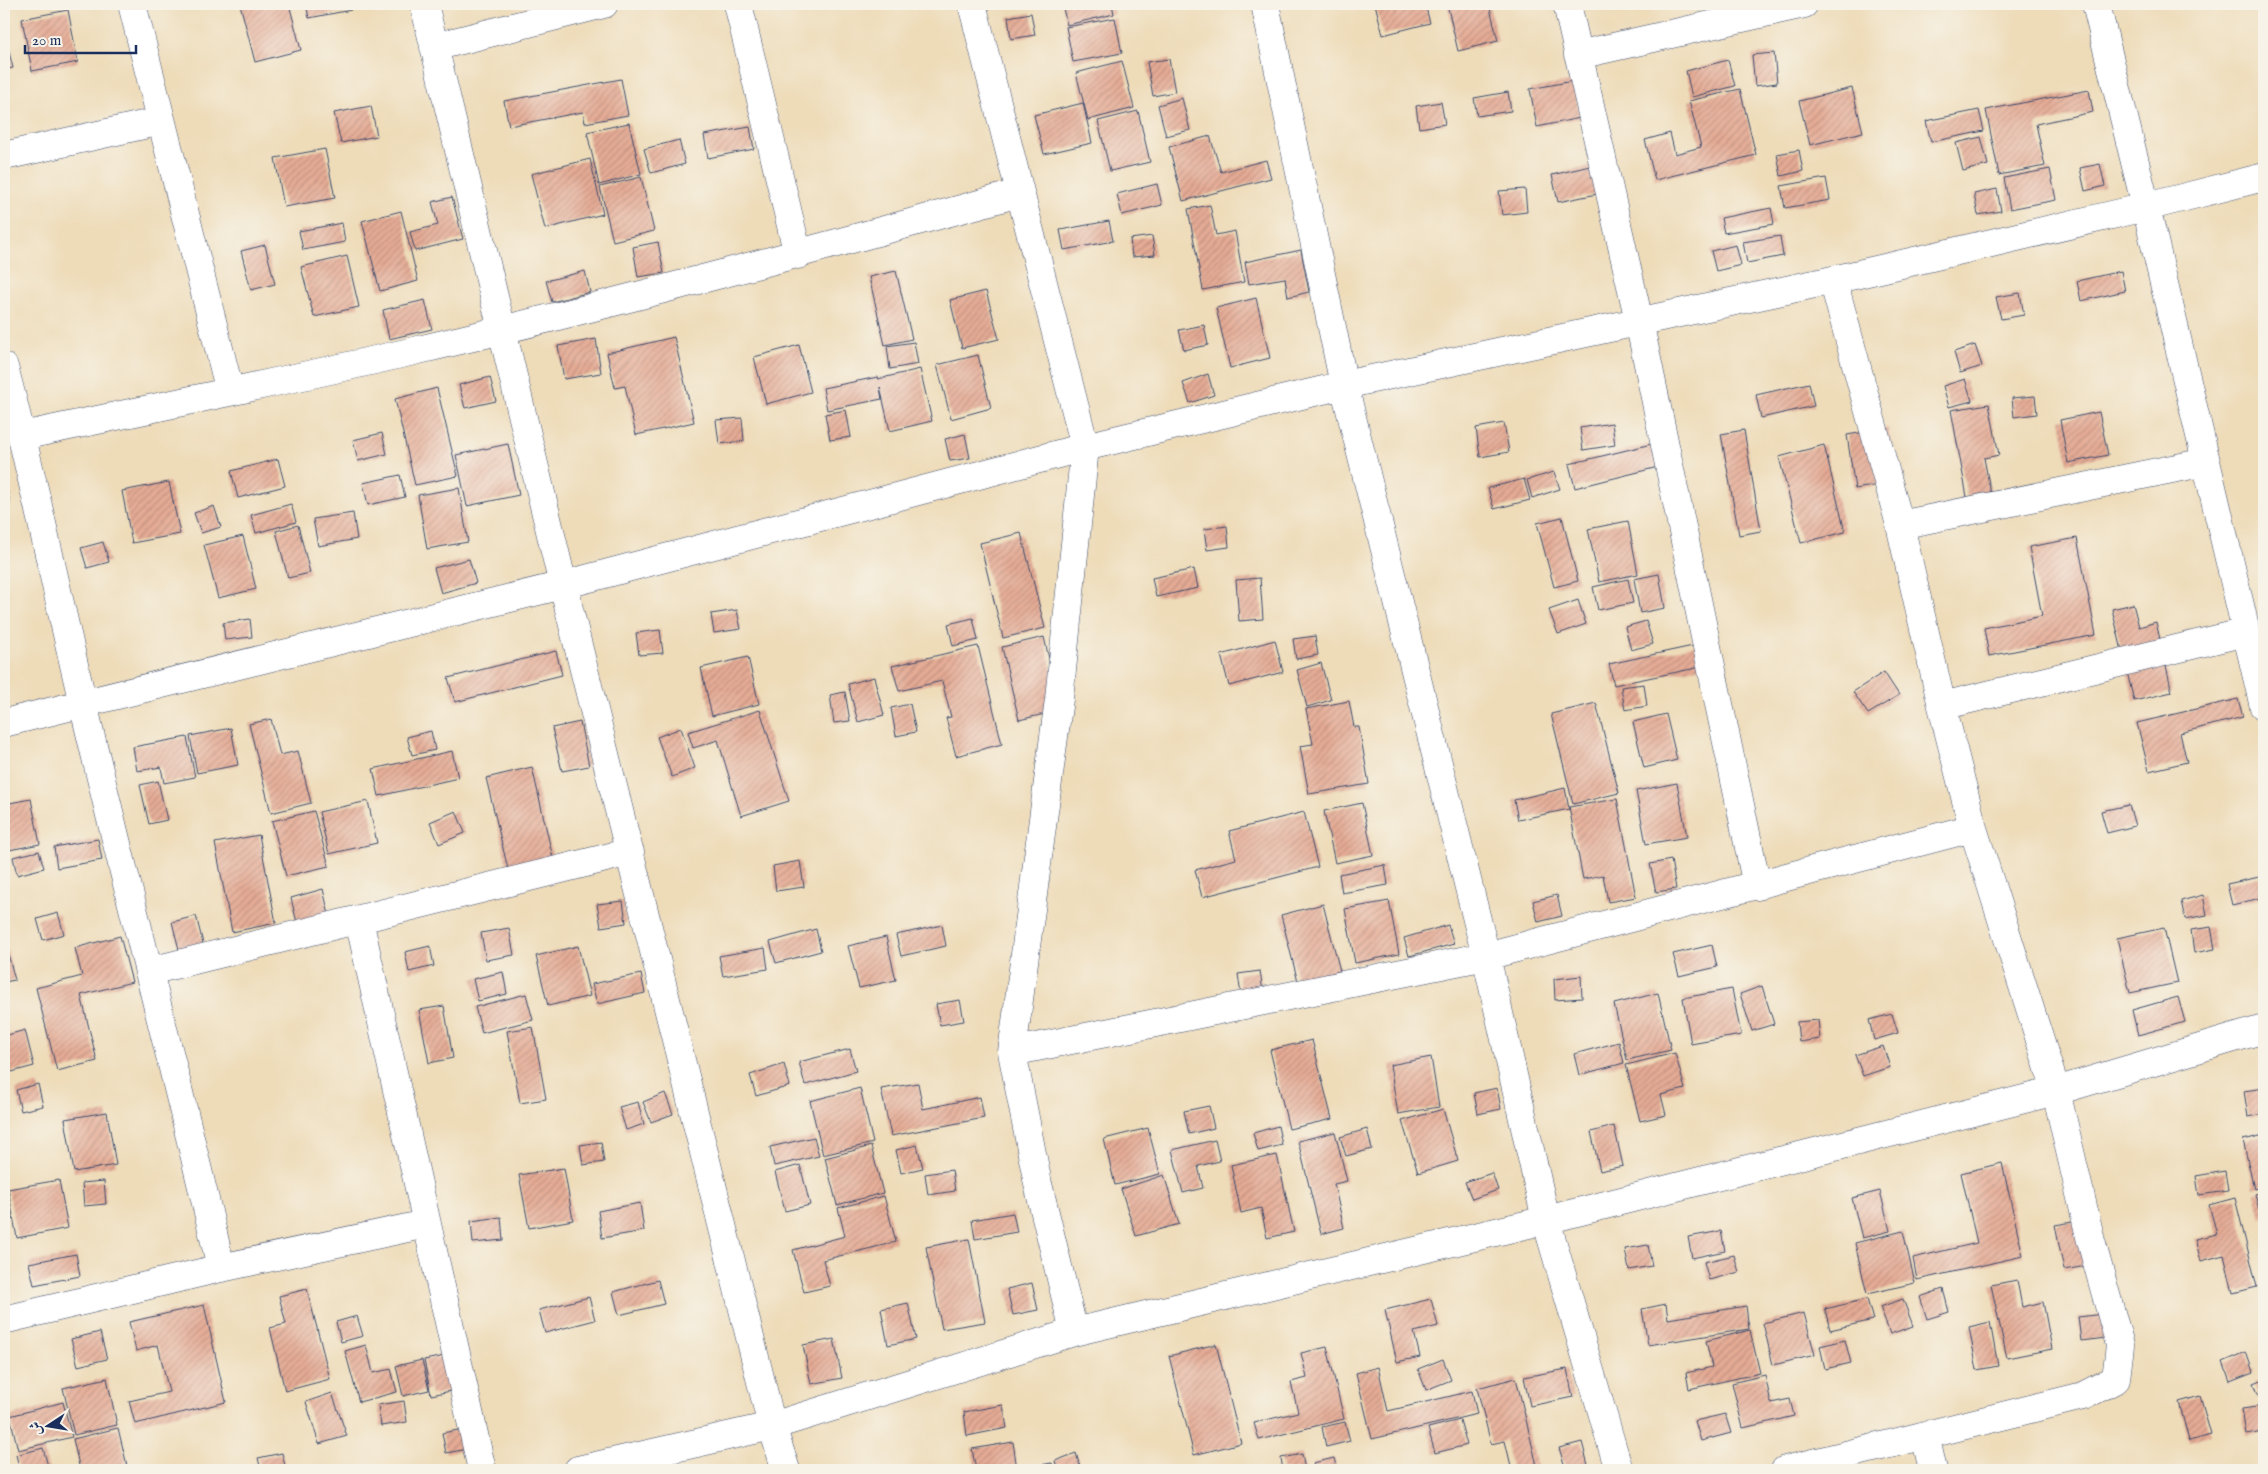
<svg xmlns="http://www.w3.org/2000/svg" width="2268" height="1474" font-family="'IM FELL English',Amiri,serif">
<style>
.building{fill:url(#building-hatch)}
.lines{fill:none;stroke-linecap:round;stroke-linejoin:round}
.minor-casing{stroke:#3b496c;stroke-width:29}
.minor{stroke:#fff;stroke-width:28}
</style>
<defs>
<pattern id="building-hatch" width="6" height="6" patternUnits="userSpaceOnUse" patternTransform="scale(1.25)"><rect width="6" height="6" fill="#e6ac95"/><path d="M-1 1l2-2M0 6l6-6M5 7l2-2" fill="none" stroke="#ba8c7d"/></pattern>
</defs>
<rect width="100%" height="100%" fill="#f7f3e8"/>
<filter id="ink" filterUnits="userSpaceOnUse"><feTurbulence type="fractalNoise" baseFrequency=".02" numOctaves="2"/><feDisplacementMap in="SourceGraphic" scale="10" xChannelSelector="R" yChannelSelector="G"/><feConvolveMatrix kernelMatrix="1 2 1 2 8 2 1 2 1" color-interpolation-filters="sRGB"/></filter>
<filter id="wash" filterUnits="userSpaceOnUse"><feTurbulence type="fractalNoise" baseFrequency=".0096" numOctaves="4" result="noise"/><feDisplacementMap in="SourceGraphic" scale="20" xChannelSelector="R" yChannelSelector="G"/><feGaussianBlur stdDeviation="1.12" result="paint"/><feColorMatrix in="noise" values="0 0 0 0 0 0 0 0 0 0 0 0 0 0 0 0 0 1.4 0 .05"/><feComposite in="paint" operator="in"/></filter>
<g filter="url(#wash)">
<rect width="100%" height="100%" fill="#eedcb9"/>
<g id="blocks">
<!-- building -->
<path class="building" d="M240,4H289L301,50L255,62Z
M306,4H350L351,10L309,18Z
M1062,4H1112L1114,14L1067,25Z
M1375,4H1425L1430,23L1383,35Z
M1447,4H1489L1498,41L1458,51Z
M68,10L78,62L32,71L22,19Z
M1031,13L1035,35L1011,39L1008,17Z
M1115,18L1122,53L1073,62L1066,27Z
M4,32L13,68L4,70Z
M1774,53L1777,83L1755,86L1752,55Z
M1169,59L1175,92L1153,96L1147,62Z
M1728,60L1735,86L1692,97L1686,71Z
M1122,61L1134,108L1088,120L1076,73Z
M621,79L628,115L585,123L583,112L509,126L504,101Z
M1573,81L1580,118L1537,127L1530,89Z
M1852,88L1863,132L1810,145L1799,101Z
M1740,89L1756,155L1655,180L1645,140L1670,133L1675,154L1701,147L1689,101Z
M2089,90L2093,112L2036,124L2045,166L1999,175L1986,110Z
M1508,92L1511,111L1477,116L1474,98Z
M1182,98L1190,130L1166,136L1158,105Z
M1441,102L1445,124L1419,128L1416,106Z
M1083,103L1092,143L1044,154L1034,115Z
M371,106L377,136L341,143L334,113Z
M1979,110L1984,131L1931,142L1926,121Z
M1138,111L1150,162L1110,171L1098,121Z
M629,123L641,174L599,185L587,132Z
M750,127L754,149L708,158L704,135Z
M1210,136L1221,172L1266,160L1271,178L1183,201L1169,147Z
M1981,137L1988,165L1963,171L1956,143Z
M679,140L685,164L651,173L644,149Z
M325,149L335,198L284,207L275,158Z
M1799,150L1803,171L1781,176L1777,154Z
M590,159L603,214L545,229L531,174Z
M2100,164L2105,186L2085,191L2080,168Z
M1590,166L1597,194L1558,202L1552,175Z
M2050,169L2056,200L2010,209L2004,178Z
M641,177L654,231L613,241L600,187Z
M1826,178L1830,200L1785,208L1781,186Z
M1157,184L1162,205L1122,215L1117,194Z
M1525,189L1527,212L1502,215L1499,191Z
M1997,189L2001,211L1978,215L1974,194Z
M452,197L463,239L415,251L410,232L438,225L432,202Z
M1210,205L1216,235L1235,231L1244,282L1203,290L1188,209Z
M1771,208L1774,224L1724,233L1721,218Z
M401,211L418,281L380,291L362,221Z
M1109,221L1113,241L1064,250L1060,230Z
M342,223L345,242L303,250L299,231Z
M1152,236L1155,255L1132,257L1130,239Z
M1780,236L1783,256L1747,263L1743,242Z
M658,242L664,273L638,277L633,247Z
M265,245L275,284L251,290L241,251Z
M1736,245L1741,265L1716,271L1711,251Z
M1301,250L1309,292L1288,297L1285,278L1249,284L1245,262Z
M347,256L359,307L314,317L301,267Z
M585,271L590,292L552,302L546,281Z
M896,271L912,339L885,345L869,277Z
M2121,271L2125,291L2081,301L2077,281Z
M986,291L999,339L962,348L950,300Z
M2020,293L2024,315L2001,319L1996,297Z
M1256,298L1270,358L1230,368L1216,308Z
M425,300L432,329L389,339L383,310Z
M1204,325L1208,345L1184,350L1179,330Z
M674,337L694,422L636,435L625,386L615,388L607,353Z
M596,339L601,373L564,379L558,346Z
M914,342L918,364L890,369L887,346Z
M799,345L811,392L766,404L754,357Z
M1975,345L1982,366L1960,373L1954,352Z
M978,355L991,408L951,419L937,365Z
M920,369L932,421L890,431L880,387L882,399L827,410L823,388L878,377V379Z
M1208,374L1214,395L1190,403L1183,383Z
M490,377L496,401L465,408L459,385Z
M1965,379L1972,401L1949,407L1943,386Z
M1809,383L1814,406L1761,418L1756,395Z
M437,388L458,476L415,485L395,399Z
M2035,396L2037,414L2014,417L2012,398Z
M1989,404L1999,455L1984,458L1991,494L1967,497L1951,410Z
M846,410L851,437L830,440L825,414Z
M2099,412L2108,455L2068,463L2060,420Z
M742,418L744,441L719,444L716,420Z
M1504,423L1509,452L1480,457L1476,428Z
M1612,423L1615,445L1583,450L1580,428Z
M1888,428L1896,482L1855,489L1847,435Z
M1744,430L1761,531L1739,535L1721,434Z
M382,433L387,454L358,461L353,440Z
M965,434L970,458L950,461L945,439Z
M1664,441L1670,464L1575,488L1569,464Z
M508,444L519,495L467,506L456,455Z
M1824,445L1845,532L1801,543L1779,457Z
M278,459L285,486L238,498L231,471Z
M4,471L10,504L4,506Z
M1554,472L1560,489L1532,498L1527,480Z
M400,475L405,497L368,505L363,483Z
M1524,479L1530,500L1494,509L1488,488Z
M169,482L180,534L132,543L122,491Z
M459,488L468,542L427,549L418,495Z
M291,504L296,522L256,533L251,515Z
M214,506L221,527L201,533L194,513Z
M353,513L357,539L318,546L313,519Z
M1562,517L1578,581L1554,587L1537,523Z
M1628,521L1638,574L1599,582L1588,529Z
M298,525L310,573L288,578L276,531Z
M1227,526L1229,547L1207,550L1204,529Z
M1021,533L1045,628L1003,638L980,543Z
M243,536L256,589L218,598L204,545Z
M2077,538L2096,635L1989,656L1984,628L2042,616L2029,547Z
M103,542L109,562L87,568L81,548Z
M469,559L476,583L441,593L434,568Z
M1194,569L1198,588L1156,597L1152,578Z
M1659,574L1665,608L1640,613L1634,579Z
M1260,578L1263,619L1239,621L1236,580Z
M1628,579L1633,603L1598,610L1593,587Z
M1578,600L1586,624L1558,634L1549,610Z
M2133,604L2139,627L2156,622L2172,692L2134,701L2112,609Z
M737,610L741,629L714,633L711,614Z
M973,618L978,640L953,646L948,624Z
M250,619L252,637L225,640L223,623Z
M1646,621L1653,644L1631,650L1625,627Z
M660,630L663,653L639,655L636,633Z
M1315,636L1318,655L1296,659L1293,639Z
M1044,637L1061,710L1019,720L1002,647Z
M1275,640L1283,672L1229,686L1221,655Z
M1707,643L1711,665L1614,685L1609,664Z
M978,646L1002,744L956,756L946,718L951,717L942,681L899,691L892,666Z
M556,651L562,675L455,702L448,678Z
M748,657L759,704L712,716L701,668Z
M1321,663L1331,700L1307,707L1297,670Z
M1884,672L1899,695L1868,714L1853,692Z
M874,677L884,715L858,722L848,684Z
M1644,684L1647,706L1625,710L1621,687Z
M845,692L850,721L834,723L830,695Z
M2238,699L2243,717L2180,733L2187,762L2149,771L2137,723Z
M1349,701L1354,727H1359L1369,784L1309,794L1300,746L1313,744L1306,709Z
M1596,703L1619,793L1573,804L1551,714Z
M910,704L916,732L896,736L891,708Z
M760,710L789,801L741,816L718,740L693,748L688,732Z
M1666,714L1677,760L1644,768L1633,722Z
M271,719L280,755L298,751L311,803L271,813L249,724Z
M580,722L589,766L562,771L552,728Z
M231,728L238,765L197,773L190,736Z
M681,728L695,768L672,777L657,737Z
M431,731L435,750L412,755L407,737Z
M187,737L195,777L164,783L161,767L137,771L133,747Z
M452,751L458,778L379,796L373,769Z
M532,767L553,858L508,869L486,778Z
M158,781L167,820L149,824L140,785Z
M1677,783L1687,837L1646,844L1636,791Z
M1565,788L1569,809L1518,820L1514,800Z
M31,799L40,844L4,851V804Z
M1617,799L1636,897L1608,902L1603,875L1583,879L1569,807Z
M368,801L377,843L329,854L319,812Z
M1362,803L1373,855L1335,863L1324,811Z
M2129,805L2135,826L2107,833L2101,811Z
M314,811L329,866L286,876L272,821Z
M456,811L465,833L439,844L430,822Z
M1304,812L1318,867L1202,897L1195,870L1236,859L1229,831Z
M259,835L276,923L232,932L215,843Z
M98,839L102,860L57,868L54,847Z
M39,851L44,868L17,875L13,857Z
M1671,860L1676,889L1656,892L1650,864Z
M800,861L804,887L776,891L773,866Z
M1385,865L1388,885L1342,893L1339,874Z
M2264,876V897L2232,905L2227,884Z
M323,889L329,915L297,923L291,898Z
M1557,895L1562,916L1538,922L1533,901Z
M2203,895L2207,915L2185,919L2181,901Z
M623,901L626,923L601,927L597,904Z
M1389,901L1399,954L1355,963L1345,909Z
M1323,904L1340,971L1298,982L1281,915Z
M58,913L64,934L43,940L37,919Z
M196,916L207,959L183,965L172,922Z
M942,925L946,946L901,956L896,935Z
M1448,925L1454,944L1409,956L1404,938Z
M2211,927L2215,949L2194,953L2191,930Z
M509,928L514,955L486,960L481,933Z
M2164,928L2177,983L2130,993L2117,938Z
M816,929L821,951L776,963L770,942Z
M120,936L132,982L81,995L97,1061L57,1071L36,988L82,976L75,948Z
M886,937L896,980L859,988L848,946Z
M4,939L15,980L4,982Z
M1712,945L1717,967L1679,976L1673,954Z
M430,946L434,966L409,972L405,952Z
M578,946L590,996L548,1006L536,956Z
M765,948L768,969L723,976L719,956Z
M1260,971L1263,992L1241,995L1238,974Z
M503,972L507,994L478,1001L473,979Z
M641,974L645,993L597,1004L592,984Z
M1581,976L1582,998L1555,1000L1554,979Z
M1762,986L1774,1024L1752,1031L1740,994Z
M1732,989L1741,1035L1691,1044L1683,998Z
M1658,993L1671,1050L1627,1060L1614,1004Z
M526,994L533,1020L482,1033L475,1007Z
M2178,997L2185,1022L2138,1035L2132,1010Z
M960,1000L964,1021L940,1025L936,1004Z
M444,1006L453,1058L429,1063L419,1010Z
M1892,1014L1898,1033L1874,1040L1869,1020Z
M1818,1020L1820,1039L1799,1042L1797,1022Z
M533,1027L546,1099L520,1103L507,1031Z
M25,1030L34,1066L4,1074V1036Z
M1312,1040L1332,1119L1289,1129L1270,1050Z
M1619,1042L1624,1063L1579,1075L1574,1054Z
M1883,1046L1890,1067L1863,1076L1855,1055Z
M850,1049L856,1071L805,1085L799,1062Z
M1675,1053L1685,1089L1661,1095L1666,1115L1640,1121L1626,1065Z
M1431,1057L1439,1107L1398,1114L1390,1065Z
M784,1064L790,1086L756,1096L750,1075Z
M918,1083L923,1109L980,1097L984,1118L891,1136L881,1089Z
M38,1084L43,1106L21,1111L16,1090Z
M860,1088L873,1143L823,1155L810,1101Z
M1497,1088L1501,1109L1478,1114L1474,1093Z
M2264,1088V1114L2248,1117L2244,1091Z
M665,1093L673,1114L651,1122L643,1102Z
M638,1102L644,1124L626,1130L619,1107Z
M1209,1106L1214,1128L1189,1134L1184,1111Z
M1443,1109L1458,1161L1418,1173L1402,1121Z
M107,1112L116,1165L74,1172L65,1119Z
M1278,1126L1282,1145L1258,1151L1253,1133Z
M1614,1126L1623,1166L1600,1171L1591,1132Z
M1148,1128L1160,1174L1115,1185L1104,1139Z
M1367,1129L1372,1149L1346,1156L1340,1137Z
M1335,1132L1347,1181L1334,1184L1344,1228L1321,1234L1298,1141Z
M2264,1135V1186L2254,1189L2243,1140Z
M814,1137L819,1156L774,1166L770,1147Z
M1215,1140L1220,1161L1198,1166L1203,1188L1183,1193L1172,1150Z
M601,1142L604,1162L583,1165L580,1145Z
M917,1145L923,1168L901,1173L896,1150Z
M871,1146L883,1193L837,1205L825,1158Z
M1277,1155L1294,1232L1267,1238L1261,1208L1241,1213L1231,1165Z
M2002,1163L2023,1256L1917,1280L1913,1258L1977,1243L1961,1173Z
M800,1165L810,1205L785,1211L775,1172Z
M564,1168L573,1220L529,1228L519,1175Z
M952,1170L955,1191L928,1195L925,1174Z
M2225,1171L2228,1191L2199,1195L2196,1176Z
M1492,1173L1498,1190L1472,1199L1465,1182Z
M1164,1175L1179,1224L1136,1236L1121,1189Z
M59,1180L68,1228L17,1238L8,1189Z
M104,1181L106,1204L84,1206L82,1183Z
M1880,1191L1890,1231L1862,1238L1852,1198Z
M2264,1191V1216L2261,1217L2255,1194Z
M884,1196L896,1242L823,1260L830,1286L804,1292L793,1250L845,1236L838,1208Z
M2235,1198L2257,1287L2233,1293L2224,1255L2201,1261L2195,1239L2217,1234L2209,1205Z
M640,1203L644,1231L602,1238L598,1211Z
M1013,1213L1017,1232L975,1239L972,1220Z
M501,1217L503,1240L473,1243L471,1221Z
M2078,1221L2086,1266L2064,1270L2055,1225Z
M1721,1231L1725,1251L1692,1258L1688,1237Z
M1903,1231L1915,1283L1867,1294L1855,1243Z
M969,1239L985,1322L942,1329L926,1247Z
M1648,1245L1652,1266L1629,1270L1625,1249Z
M76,1254L80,1276L34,1285L29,1263Z
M1734,1255L1739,1272L1709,1280L1704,1262Z
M658,1280L664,1304L619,1315L613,1292Z
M2017,1280L2022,1307L2043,1302L2052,1349L2007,1358L1991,1285Z
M1032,1283L1038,1310L1013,1315L1007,1289Z
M307,1289L330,1379L285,1391L270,1328L286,1324L279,1296Z
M1943,1289L1949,1312L1927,1319L1920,1297Z
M589,1297L595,1320L545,1333L539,1310Z
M1431,1299L1438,1326L1414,1332L1420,1357L1397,1362L1385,1310Z
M1867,1299L1873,1320L1830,1330L1825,1309Z
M1903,1299L1913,1326L1890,1334L1880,1307Z
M908,1303L916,1339L888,1345L881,1309Z
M1666,1304L1668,1319L1746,1306L1749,1329L1648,1345L1642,1309Z
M204,1305L226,1402L135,1424L129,1401L169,1392L158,1345L136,1351L129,1322Z
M1804,1313L1815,1355L1773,1365L1763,1323Z
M2103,1314L2106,1338L2081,1341L2078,1317Z
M357,1316L363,1336L341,1342L336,1322Z
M1990,1322L1998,1366L1977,1370L1969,1327Z
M1750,1330L1760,1373L1689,1389L1686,1373L1712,1367L1706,1341Z
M100,1332L107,1359L78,1366L71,1339Z
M834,1339L842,1378L811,1384L803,1345Z
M1845,1340L1851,1363L1825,1369L1820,1346Z
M1216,1344L1241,1443L1194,1455L1169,1356Z
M366,1345L373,1373L391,1369L397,1392L359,1402L345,1351Z
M1327,1347L1344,1419L1259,1440L1254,1423L1298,1412L1291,1382L1307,1378L1301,1353Z
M2246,1352L2253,1372L2230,1381L2223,1362Z
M445,1356L451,1391L431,1395L424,1360Z
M1443,1359L1451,1380L1426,1390L1418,1369Z
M422,1360L429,1390L403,1396L396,1366Z
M1378,1367L1388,1411L1472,1391L1477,1414L1372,1439L1356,1373Z
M1567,1369L1573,1397L1530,1406L1524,1377Z
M1765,1375L1771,1403L1790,1399L1794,1416L1743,1428L1732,1383Z
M107,1378L117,1425L74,1435L63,1388Z
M1516,1378L1538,1470H1512L1505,1441L1491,1444L1477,1388Z
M2264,1379V1400L2261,1402L2254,1383Z
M332,1393L347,1436L319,1444L306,1402Z
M2200,1396L2211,1435L2189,1441L2179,1402Z
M404,1401L407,1422L381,1426L378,1405Z
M63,1402L72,1437L18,1450L10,1416Z
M1003,1405L1007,1428L967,1436L964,1412Z
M2264,1406V1432L2246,1435L2242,1409Z
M1725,1414L1731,1433L1701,1441L1695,1421Z
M1460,1420L1467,1445L1435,1453L1428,1428Z
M1345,1422L1350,1441L1326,1447L1322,1427Z
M118,1428L128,1470H80L73,1439Z
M464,1429L468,1449L446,1453L442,1433Z
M1013,1442L1017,1469L1052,1463L1054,1470H976L972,1449Z
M1582,1442L1588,1465L1566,1470L1559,1448Z
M43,1448L49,1470H20L16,1455Z
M282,1453L286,1470H261L258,1458Z
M1076,1453L1081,1470H1058L1055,1461Z
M1302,1454L1305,1470H1283L1281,1458Z
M1334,1458L1337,1470H1314L1313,1463Z"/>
</g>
</g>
<g filter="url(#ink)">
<use href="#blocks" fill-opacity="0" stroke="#3b496c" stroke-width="1"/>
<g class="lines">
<defs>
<path id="minor" d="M132,4L230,392
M424,4L563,585L772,1426L578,1470
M738,4L798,255
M972,4L1085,447L1059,699L1012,1052L1038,1184L1074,1332
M1265,4L1344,385L1486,956L1546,1220L1619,1470
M1567,4L1639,321L1757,886
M2096,4L2146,207L2264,707
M434,47L604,4
M1578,55L1804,4
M4,156L161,121
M4,367C34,478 56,591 83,703C127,892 178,1079 221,1268L4,1320
M22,436C152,408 281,382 410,352C615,304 817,249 1019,193
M1900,525L2206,462
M1942,706L2246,632
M4,723L563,585L1085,447L1344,385L1833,280L2146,207L2264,177
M359,920L482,1470
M150,971L630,852
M1012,1052L1486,956L1973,828
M221,1268L426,1224
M1925,1435L1933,1470
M786,1470L772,1426L1074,1332L1546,1220L2056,1091L2264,1029
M1785,1470L2083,1396L2116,1379L2120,1345L2091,1241L2056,1091L1973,828L1942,706L1900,525L1833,280"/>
</defs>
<!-- minor casing -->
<use href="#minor" class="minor-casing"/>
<!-- minor -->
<use href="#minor" class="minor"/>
</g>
</g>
<!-- margin -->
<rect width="2268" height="1474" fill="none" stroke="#f7f3e8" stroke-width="20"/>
<!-- north arrow -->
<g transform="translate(48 1426) rotate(258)" stroke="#f7f3e8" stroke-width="4" paint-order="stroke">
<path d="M0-4L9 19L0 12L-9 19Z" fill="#1b2f5e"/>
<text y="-8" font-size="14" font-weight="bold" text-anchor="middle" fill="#1b2f5e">ش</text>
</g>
<!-- scale -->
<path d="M25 45v8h111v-8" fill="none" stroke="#1b2f5e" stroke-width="2.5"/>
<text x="32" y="45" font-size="15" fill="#1b2f5e" stroke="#f7f3e8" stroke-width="4" paint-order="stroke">20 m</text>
</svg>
